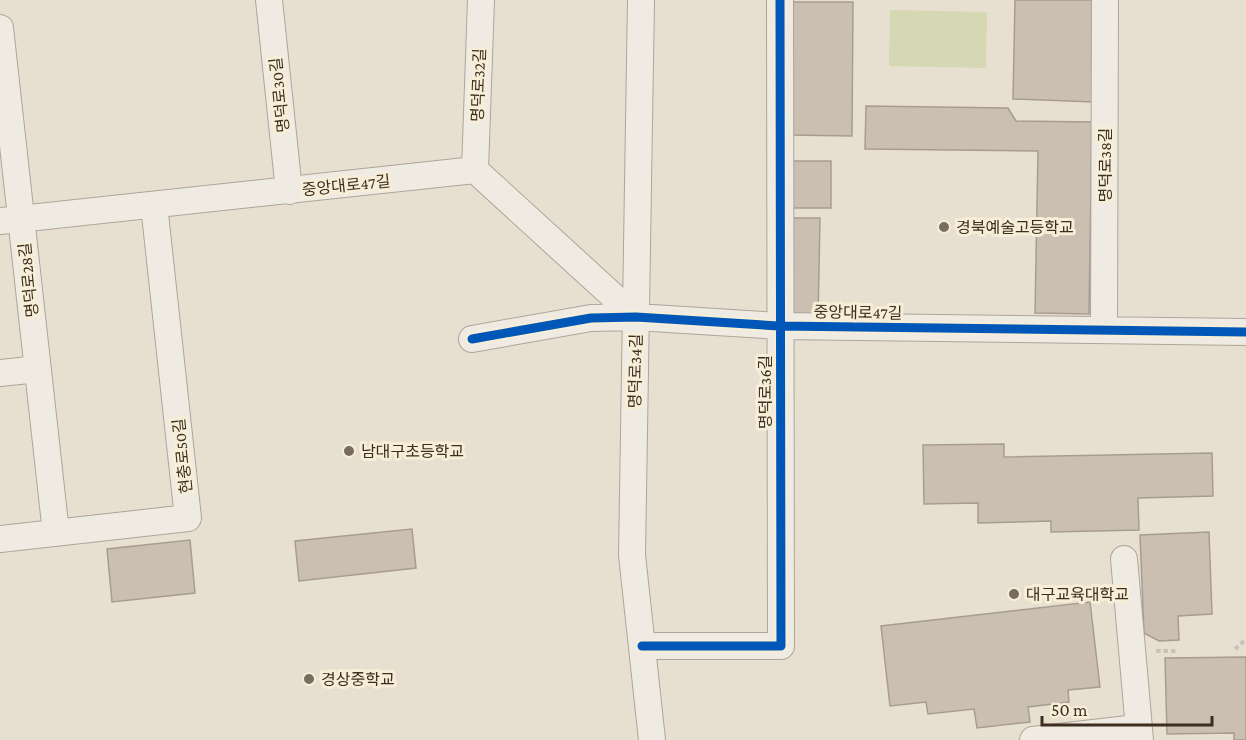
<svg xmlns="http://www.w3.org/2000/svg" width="1246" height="740" font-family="'Crimson Pro','Noto Sans KR',serif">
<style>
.green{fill:#d6d7b3}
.building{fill:#cbbfb2;stroke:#a89c90;stroke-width:1.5}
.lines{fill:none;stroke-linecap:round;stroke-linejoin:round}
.minor-casing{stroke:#ada599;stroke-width:28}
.path{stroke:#c8c2b9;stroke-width:4;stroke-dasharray:4.5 3;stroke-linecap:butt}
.minor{stroke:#efebe3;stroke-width:26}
.cycleway-casing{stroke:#f7eed8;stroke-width:13}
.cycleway{stroke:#0057b8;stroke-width:9}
.poi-dot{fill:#786c5e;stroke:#f7eed8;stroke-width:2}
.labels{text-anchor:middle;stroke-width:6;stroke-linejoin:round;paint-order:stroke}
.street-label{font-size:16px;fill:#3d2e20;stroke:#f7eed8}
.poi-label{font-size:16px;fill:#3d2e20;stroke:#f7eed8;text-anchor:start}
</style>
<rect width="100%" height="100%" fill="#e7e0d1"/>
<!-- green -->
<path class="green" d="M890,10L987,12L986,68L889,66Z"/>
<!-- building -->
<path class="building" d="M1015,0H1096L1094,102L1013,99Z
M791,2H853L852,136L790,135Z
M866,106L1008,108L1016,121L1092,122L1089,314L1035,313L1038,151L865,149Z
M790,161H831V208H791Z
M788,218H820L818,320L786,319Z
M1004,444V457L1212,453L1213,496L1138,498L1139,530L1051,532V521L978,523V503L924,504L923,445Z
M412,529L416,568L299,581L295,541Z
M1209,532L1212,614L1178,616L1179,640L1159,641L1144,633L1140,535Z
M190,540L195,593L112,602L107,549Z
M1090,602L1100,687L1068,690L1069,702L1028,707L1030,722L977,728L974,709L928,714L926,702L890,706L881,626Z
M1246,657V740H1234V733L1167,734L1165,658Z"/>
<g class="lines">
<defs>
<path id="minor" d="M269,0L289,191
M641,0L632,555L652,740
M0,28L56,533
M475,170L481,0
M0,221L475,170L636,317
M1104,330L1105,0
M472,339L591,318L636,317L779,326L1246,332
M0,373L38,369
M0,539L188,518L154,205
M1124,559L1140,740
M642,646H781L780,0
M1033,740L1137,728"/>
</defs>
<!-- minor casing -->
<use href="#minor" class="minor-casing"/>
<!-- path -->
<path class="path" d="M1235,649L1246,639
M1156,651H1178"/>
<!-- minor -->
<use href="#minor" class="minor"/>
<defs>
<path id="cycleway" d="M472,339L591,318L636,317L779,326L1246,332
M642,646H781L780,0"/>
</defs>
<!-- cycleway casing -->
<use href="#cycleway" class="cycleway-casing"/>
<!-- cycleway -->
<use href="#cycleway" class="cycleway"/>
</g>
<!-- markers -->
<g class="poi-dot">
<circle cx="944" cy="227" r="6"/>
<circle cx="349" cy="451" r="6"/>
<circle cx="1014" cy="594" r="6"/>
<circle cx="309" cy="679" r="6"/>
</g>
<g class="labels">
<!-- street labels -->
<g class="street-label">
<text transform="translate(478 85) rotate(-88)" y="6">명덕로32길</text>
<text transform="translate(279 95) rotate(-96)" y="6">명덕로30길</text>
<text transform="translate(1105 165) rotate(-90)" y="6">명덕로38길</text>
<text transform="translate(346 185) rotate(-6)" y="6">중앙대로47길</text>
<text transform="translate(28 280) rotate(-96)" y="6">명덕로28길</text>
<text transform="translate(858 312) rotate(1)" y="6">중앙대로47길</text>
<text transform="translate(635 371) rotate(-89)" y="6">명덕로34길</text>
<text transform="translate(765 392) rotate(-90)" y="6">명덕로36길</text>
<text transform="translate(182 456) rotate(-96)" y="6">현충로50길</text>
</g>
<!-- poi labels -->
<g class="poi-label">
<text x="956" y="233">경북예술고등학교</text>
<text x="361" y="457">남대구초등학교</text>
<text x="1026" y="600">대구교육대학교</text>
<text x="321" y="685">경상중학교</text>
</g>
</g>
<!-- scale -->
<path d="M1042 716v9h170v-9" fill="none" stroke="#3d2e20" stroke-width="3"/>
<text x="1051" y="716" font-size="18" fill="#3d2e20" stroke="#f7eed8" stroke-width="4.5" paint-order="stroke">50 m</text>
</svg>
